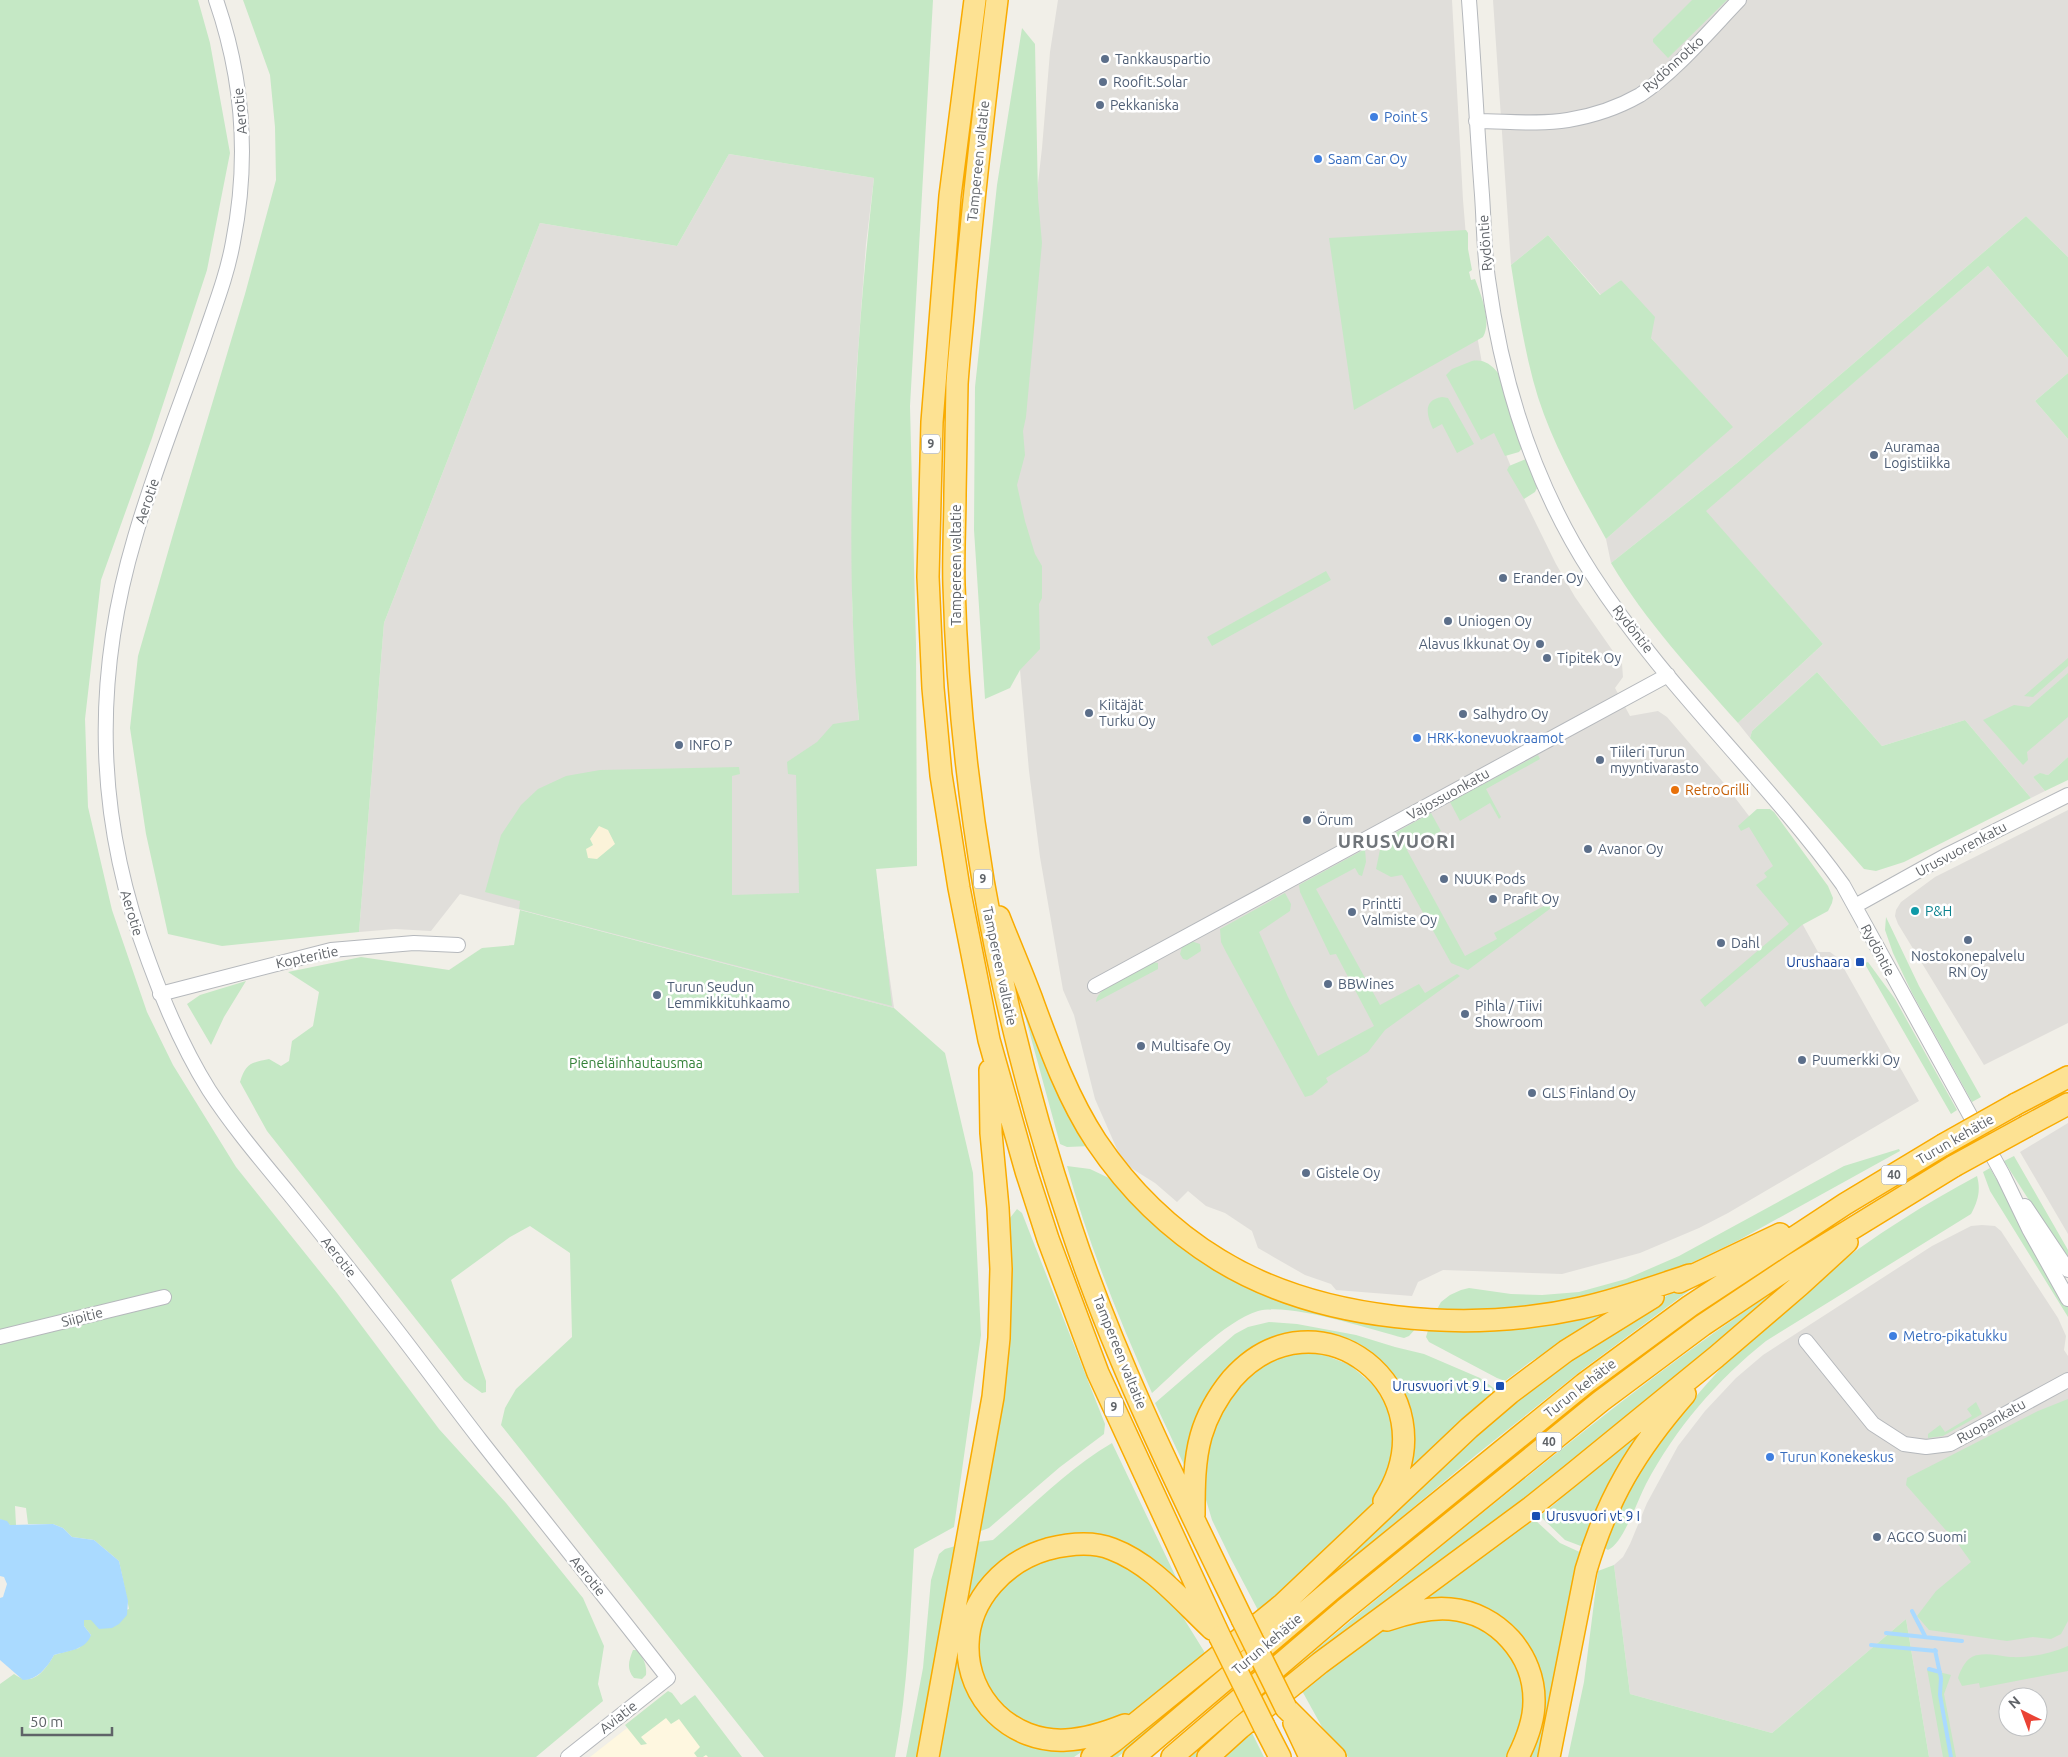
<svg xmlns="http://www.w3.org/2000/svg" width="2068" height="1757" font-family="Ubuntu,sans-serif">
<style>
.commercial{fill:#fef7e0}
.industrial{fill:#e0deda;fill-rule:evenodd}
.green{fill:#c5e8c5}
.sand{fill:#fbf3d9}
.water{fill:#aadaff}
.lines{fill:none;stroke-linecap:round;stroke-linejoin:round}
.stream{stroke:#aadaff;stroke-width:4}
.minor-casing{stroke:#b5b8bc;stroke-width:16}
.highway-casing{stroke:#f9ab00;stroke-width:24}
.minor{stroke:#fff;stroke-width:14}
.highway{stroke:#fde293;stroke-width:21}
.highway-bridge-casing{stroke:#f9ab00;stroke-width:24;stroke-linecap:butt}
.highway-bridge{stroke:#fde293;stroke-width:21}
.service-dot{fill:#5c6f8a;stroke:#fff;stroke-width:2}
.shop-dot{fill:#3f7fe0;stroke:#fff;stroke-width:2}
.food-dot{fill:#e8710a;stroke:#fff;stroke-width:2}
.culture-dot{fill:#0f9aa8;stroke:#fff;stroke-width:2}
.transit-dot{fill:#1a4fb4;stroke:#fff;stroke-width:2}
.labels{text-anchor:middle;stroke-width:5;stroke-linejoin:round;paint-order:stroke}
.shield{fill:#fff;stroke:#8f9295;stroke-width:1}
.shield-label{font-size:12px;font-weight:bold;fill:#5f6368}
.service-label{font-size:14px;fill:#4e5e75;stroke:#fff;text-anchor:start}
.street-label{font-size:14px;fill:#5f6368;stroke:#fff}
.shop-label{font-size:14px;fill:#366cbe;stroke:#fff;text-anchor:start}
.food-label{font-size:14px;fill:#c56008;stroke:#fff;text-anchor:start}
.culture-label{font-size:14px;fill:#0d838f;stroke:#fff;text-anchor:start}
.transit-label{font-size:14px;fill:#164399;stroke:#fff;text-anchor:end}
.park-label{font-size:14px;fill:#348238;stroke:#fff}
.district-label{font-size:19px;font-weight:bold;letter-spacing:1px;fill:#70757a;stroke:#fff}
</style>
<rect width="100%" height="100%" fill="#f1efe8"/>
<!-- commercial -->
<path class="commercial" d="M669,1695L718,1757H590Z"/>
<!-- industrial -->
<path class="industrial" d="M1058,0H1452L1463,200L1472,308L1484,374L1507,457L1524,499L1556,564L1575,597L1622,664L1623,677L1615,688L1630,716L1658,711L1667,717L1723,782L1749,816L1803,925L1818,952H1830L1838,958L1919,1101L1728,1213L1699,1228L1640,1253L1562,1274L1443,1270L1418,1282L1412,1296L1336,1290L1331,1284L1305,1275L1258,1248L1252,1231L1225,1213L1206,1206L1188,1191L1177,1202L1155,1183L1123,1163L1095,1099L1074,1015L1063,990L1040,857L1029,771L1020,670L1015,498L1032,236L1042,148L1050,52Z
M1493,0H2068V257L2026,216L1737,463L1611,563L1606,539L1732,427L1651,338L1621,280L1601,295L1548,235L1511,265Z
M729,154L874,178L866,244L856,378L852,498V604L858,710L867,817L894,1008L460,894L431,931L395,929L359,932L384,623L540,223L677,246Z
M1988,266L2068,358V373L2035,401L2068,439V757L2048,775L2044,774L2033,777L2045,791L2031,798L1965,720L1882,746L1817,672L1752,731L1750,738L1738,723L1823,644L1705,511Z
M2068,810V1023L1984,1065L1898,924L1895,916L1896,910L1901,902L1935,877Z
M2068,1123V1234L2020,1152Z
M1982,1225L1995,1226L2001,1231L2058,1318L2066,1336L2064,1350L2068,1356V1757H1929L1906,1619L1772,1733L1630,1694L1614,1565L1623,1557L1630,1544L1647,1503L1678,1446L1705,1411L1736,1378L1763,1355L1932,1246L1971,1226ZM2008,1697H2038V1727H2008Z"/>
<!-- green -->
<path class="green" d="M0,0H198L210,43L230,153L207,270L152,438L101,580L85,719L88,807L112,910L147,1012L173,1065L236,1167L337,1293L439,1429L506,1503L583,1598L604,1646L598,1684L603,1701L536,1757H0V1684L14,1674C32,1688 45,1671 54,1655L79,1648L91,1635L84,1626V1620H91L129,1609L119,1561L94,1540L72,1537L63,1528L53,1524H28L26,1508L15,1506L16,1525H10L0,1519Z
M243,0H933L910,406L916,645L917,866L876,869L892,1006L519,909L520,901L485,892L501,835L521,805L538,789L566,776L600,770L739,767L740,774L732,776V895L799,893L796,775L788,774L787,762L817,742L833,724L859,720C843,540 854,357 874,178L729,154L677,246L540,223L384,623L359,932L222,946L168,934L146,834L130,728L138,656L174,531L245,294L276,180L275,127L270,75Z
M1692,0H1727L1668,58L1653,42V39Z
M1022,28L1035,44L1038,198L1042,243L1026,417L1023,431L1025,455L1017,485L1025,521L1035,554L1042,566V598L1039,604L1040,649L1020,670L1010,688L985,699L974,530L975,387L997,185Z
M2026,216L2068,257V358L1988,266L1706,511L1823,644L1738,723C1693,672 1646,622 1611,563L1737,463Z
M1466,230L1468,233V249L1472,270L1469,272L1471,280L1475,279C1481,295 1492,321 1483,337L1354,410L1329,238Z
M1548,235L1600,295L1621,280L1655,317L1651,338L1733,427L1606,539C1578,488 1548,437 1533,380C1523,342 1517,303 1511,265Z
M1472,361C1483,359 1491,364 1498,373L1522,448L1519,452L1505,456L1494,433L1481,440L1446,375L1452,369Z
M2068,373V439L2035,401Z
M1442,397L1448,398L1474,444L1457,453L1442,424L1433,429C1427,416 1422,400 1442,397Z
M1526,459L1537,488L1535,492L1524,499L1507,470L1509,466Z
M1326,571L1331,580L1212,646L1207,637Z
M2068,658V666L2033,697L2024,696Z
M1817,672L1882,746L1965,720L2031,798L1904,862L1876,871L1864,869L1750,738L1752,731Z
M2068,673V717L2027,752L2028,760L2023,765L1983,720L2014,705L2029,707Z
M1538,755L1540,759L1486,789L1501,817L1499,819L1490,803L1460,821L1450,802Z
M2068,757V780L2045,791L2033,777L2040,773L2048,775Z
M1757,809H1770L1774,812L1828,886L1833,898L1832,903L1828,911L1802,925L1705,1007L1700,1000L1789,924L1756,885L1767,877L1764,873L1773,866L1749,827L1741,831L1738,826Z
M1431,813L1441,831L1407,850L1465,956L1497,939L1494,933L1542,907L1549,904L1551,908L1468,970L1451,963L1402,875L1391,877L1376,869L1382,840Z
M1365,849L1366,862L1362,876L1359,875L1355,868L1316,889L1380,1005L1419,984L1425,993L1457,974L1460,976L1385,1030L1368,1052L1326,1078L1328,1082L1312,1095L1305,1097L1226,952L1221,942L1220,929L1285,893L1291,904L1290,911L1259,932L1288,997L1318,1056L1374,1026L1336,954L1330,955L1300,892L1299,885Z
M520,910L894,1008L945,1053L973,1173L981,1335L954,1527L914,1549C910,1619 908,1688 895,1757H764L501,1425L505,1408L516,1389L572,1337L570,1253L530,1226L510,1237L451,1280L486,1381V1392L482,1393L464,1380L267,1131L240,1082C246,1063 250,1063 269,1059L281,1066L289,1061L292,1041L313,1026L319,992L288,972L361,957L449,970L482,948L514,945Z
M1886,917L1919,986L1981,1097L1972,1102L1912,993L1893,953L1885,930Z
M1191,941L1200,944L1201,951L1187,960L1183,959L1180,954L1182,947Z
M1153,962L1158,963V969L1096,1002C1097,985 1139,970 1153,962Z
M1868,962L1895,999L1957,1110L1951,1114L1866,966L1865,963Z
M246,981L224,1017L211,1045L187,1004L200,995Z
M1023,995L1091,1146L1067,1147L1060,1144L1022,1005Z
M1899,1149L1900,1151L1739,1240L1685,1266L1623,1288L1545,1307L1435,1313L1441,1302L1450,1295L1461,1290L1469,1288L1511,1294L1542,1295L1579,1292L1626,1279L1679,1256L1844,1166Z
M2014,1156L2068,1250V1261L2004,1161Z
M1067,1166L1090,1169L1111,1179L1193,1251L1418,1326L1409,1336L1404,1338C1369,1329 1289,1302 1258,1311C1226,1320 1178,1370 1152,1393C1119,1319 1088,1243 1067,1166Z
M1990,1168L2068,1305V1317L1990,1191L1983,1172Z
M1977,1176C1981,1190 1978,1201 1971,1214L1766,1341C1717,1380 1675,1429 1646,1484C1638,1499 1623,1544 1608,1550L1602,1546C1611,1526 1617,1502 1628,1483C1638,1466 1653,1450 1665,1435C1747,1325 1857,1240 1977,1176Z
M1017,1209L1022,1213L1105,1424L1104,1434L1060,1467L989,1528L978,1532L1006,1223Z
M1709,1276L1582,1370L1476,1455L1208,1679L1118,1757H1100L1414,1490L1540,1377L1652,1304L1681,1288Z
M1792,1280L1698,1362L1198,1757H1190C1296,1666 1402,1577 1511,1490C1602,1416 1694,1343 1792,1280Z
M1624,1304L1530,1362L1505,1381L1497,1378L1429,1342L1426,1337L1429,1327Z
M1269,1322L1297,1324L1356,1335L1395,1347L1424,1354L1480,1378L1495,1389L1399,1487L1409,1462L1368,1354L1259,1349L1186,1469L1155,1403L1235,1334L1248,1327Z
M1296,1353L1322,1354L1350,1365L1372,1384L1391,1410L1394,1449L1376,1500L1368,1512L1259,1612L1231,1559L1212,1520L1204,1493L1203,1471L1213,1425L1232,1392L1270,1360Z
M2068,1399V1621L2061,1634L2051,1639L2033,1637L2007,1641L1929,1630L1917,1616L1936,1591L1971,1562L1958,1544L1906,1485L1907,1478L2038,1411Z
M1976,1402L1982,1414L1943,1436L1928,1438V1434L1940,1425L1945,1432L1972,1416L1967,1409Z
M1668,1405L1586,1548L1565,1540L1540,1516L1557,1502L1575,1483Z
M1112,1443L1184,1594L1073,1536L968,1610L987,1716L1096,1742L1074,1757H933L977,1542L993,1540C1031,1507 1068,1469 1112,1443Z
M1535,1520L1560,1543L1584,1554L1542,1757H1527L1541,1707L1491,1611C1468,1600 1445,1602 1420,1601L1492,1546Z
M959,1545L921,1757H906L923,1668L931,1580L939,1554L945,1549Z
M1105,1553L1153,1583L1181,1614L1207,1656L1146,1704L1130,1714L1117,1720L1080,1731L1031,1728L1001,1707L980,1675L977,1626L996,1590L1042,1556Z
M1614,1565L1630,1694L1772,1733L1906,1619L1929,1757H1568L1584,1682L1598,1571Z
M1430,1615C1442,1617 1470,1620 1479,1624C1497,1634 1518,1661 1523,1680C1530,1704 1521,1737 1508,1757H1348L1322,1727L1301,1689L1378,1630Z
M2068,1646V1671L1980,1688L1979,1683L1962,1686L1958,1678C1961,1669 1967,1656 1978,1655C1988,1653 2000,1656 2010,1657C2030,1658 2050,1654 2068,1646Z
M633,1650H636C643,1657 647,1664 646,1675L642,1679L634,1678C626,1669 629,1660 633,1650Z
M1927,1669L1951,1675L1944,1694L1956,1757H1943Z
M668,1691L672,1693L681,1705L695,1695L742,1757H708L706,1755L703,1757H697L694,1753L700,1747L679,1719L671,1724L666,1718L641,1737L647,1744L641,1745L625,1725Z
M1252,1733L1264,1757H1221L1248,1734Z"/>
<!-- sand -->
<path class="sand" d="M599,826L608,830L615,844L597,859L588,858L586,849L593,845L590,839Z"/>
<!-- water -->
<path class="water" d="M0,1519L7,1521L10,1525L53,1524L63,1528L72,1537L94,1540L119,1561L128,1601L127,1615L119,1624L112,1628L99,1629L91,1620H84V1626L91,1635C86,1650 68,1651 54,1655C47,1668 37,1680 23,1680L0,1660V1598L3,1597L7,1584L4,1577L0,1576Z"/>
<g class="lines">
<!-- stream -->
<path class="stream" d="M1912,1611L1925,1636
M1886,1633L1962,1641
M1871,1645L1936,1651
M1935,1650L1941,1678L1940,1695L1951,1757
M1929,1669L1940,1672"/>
<defs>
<path id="minor" d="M216,0C243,78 249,161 233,242C227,276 214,308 203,341C180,406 154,471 135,537C92,682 96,821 149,962C165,1006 184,1050 209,1090C233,1127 262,1161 290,1195C319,1231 349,1268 378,1306C413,1350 446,1396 481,1441C543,1520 606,1598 668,1678L568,1757
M1469,0C1474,65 1477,130 1482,195C1484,223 1484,251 1488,279C1502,383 1535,486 1592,574C1664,686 1765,777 1843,885L2003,1175L2029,1229L2068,1299
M1476,121C1506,121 1538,125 1568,120C1592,116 1619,107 1640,95C1673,74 1711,29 1739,0
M1855,906L1945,856L2068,795
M1095,986L1668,675
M160,994L331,950L414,943L458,945
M2025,1206L2068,1270
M0,1337L164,1297
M1806,1341L1873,1424L1904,1444L1926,1447L1950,1444L2068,1380"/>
<path id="highway" d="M975,0L950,196L932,422L928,577L933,688L941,775L959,888L989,1040L1026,1171L1048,1239L1098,1373L1220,1637
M997,0C985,97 974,194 965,292C963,322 959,353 957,384C956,420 956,457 955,493C955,524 953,555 954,585C960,804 1001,1020 1071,1227C1115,1361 1180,1491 1242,1619
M999,917C1009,943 1021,970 1031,997C1049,1046 1067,1097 1096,1141C1129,1190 1170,1230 1219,1260C1320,1322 1468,1333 1581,1308C1618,1300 1654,1287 1690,1275
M2016,1104L2068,1077
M2027,1126L2068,1104
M1679,1282L1780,1234
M1194,1515C1194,1488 1194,1461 1201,1436C1207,1415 1218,1396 1232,1379C1316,1284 1455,1389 1384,1501
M1387,1620C1407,1613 1428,1607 1450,1609C1498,1613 1535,1655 1534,1702C1534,1721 1526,1741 1518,1757
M1286,1708L1335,1757
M1294,1723L1310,1757
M1125,1725C1105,1733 1087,1739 1066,1740C1012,1743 966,1699 968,1644C969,1598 1006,1561 1048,1549C1068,1544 1092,1541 1112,1549C1152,1564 1181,1600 1212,1629
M1264,1726L1280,1757
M928,1757L993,1397L999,1338L1001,1269L998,1208L991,1133L990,1070
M1092,1757L1114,1741L1283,1604L1469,1428L1510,1393L1566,1351L1653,1297
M1134,1757L1331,1590L1584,1384L1690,1306L1845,1204L1943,1145
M1172,1757L1344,1610L1601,1401L1703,1325L1793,1265L1954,1166
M1208,1757L1240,1728L1320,1663L1530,1508L1570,1476L1716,1357L1800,1285L1847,1242
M1549,1757L1586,1570C1607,1499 1636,1450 1685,1394"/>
</defs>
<!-- minor casing -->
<use href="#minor" class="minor-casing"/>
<!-- highway casing -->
<use href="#highway" class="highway-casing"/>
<!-- minor -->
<use href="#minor" class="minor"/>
<!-- highway -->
<use href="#highway" class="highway"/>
<defs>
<path id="highway-bridge" d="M1943,1145L2016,1104
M1954,1166L2027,1126
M1242,1619L1286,1708
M1220,1637L1264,1726"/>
</defs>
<!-- highway-bridge casing -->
<use href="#highway-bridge" class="highway-bridge-casing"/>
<!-- highway-bridge -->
<use href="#highway-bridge" class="highway-bridge"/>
</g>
<!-- markers -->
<g class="service-dot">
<circle cx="1105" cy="59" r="5"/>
<circle cx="1103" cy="82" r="5"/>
<circle cx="1100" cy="105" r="5"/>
<circle cx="1874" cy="455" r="5"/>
<circle cx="1503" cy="578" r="5"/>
<circle cx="1448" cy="621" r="5"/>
<circle cx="1540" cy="644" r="5"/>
<circle cx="1547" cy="658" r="5"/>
<circle cx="1089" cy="713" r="5"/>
<circle cx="1463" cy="714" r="5"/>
<circle cx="679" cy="745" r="5"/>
<circle cx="1600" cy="760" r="5"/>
<circle cx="1307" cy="820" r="5"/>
<circle cx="1588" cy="849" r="5"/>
<circle cx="1444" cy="879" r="5"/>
<circle cx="1493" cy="899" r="5"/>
<circle cx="1352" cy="912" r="5"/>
<circle cx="1968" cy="940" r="5"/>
<circle cx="1721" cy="943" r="5"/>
<circle cx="1328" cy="984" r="5"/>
<circle cx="657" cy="995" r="5"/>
<circle cx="1465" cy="1014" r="5"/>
<circle cx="1141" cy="1046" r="5"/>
<circle cx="1802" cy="1060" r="5"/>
<circle cx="1532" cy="1093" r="5"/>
<circle cx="1306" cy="1173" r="5"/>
<circle cx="1877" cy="1537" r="5"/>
</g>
<g class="shop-dot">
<circle cx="1374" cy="117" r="5"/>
<circle cx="1318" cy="159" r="5"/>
<circle cx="1417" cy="738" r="5"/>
<circle cx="1893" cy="1336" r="5"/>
<circle cx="1770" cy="1457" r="5"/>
</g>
<circle class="food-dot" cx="1675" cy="790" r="5"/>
<circle class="culture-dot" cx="1915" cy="911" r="5"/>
<g class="transit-dot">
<rect x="1855" y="957" width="10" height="10" rx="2.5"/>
<rect x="1495" y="1381" width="10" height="10" rx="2.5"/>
<rect x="1531" y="1511" width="10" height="10" rx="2.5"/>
</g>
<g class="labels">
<!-- shield labels -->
<g class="shield">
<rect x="922" y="434.5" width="18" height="19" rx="4"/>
<rect x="974" y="869.5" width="18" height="19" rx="4"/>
<rect x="1881.5" y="1165.5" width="25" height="19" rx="4"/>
<rect x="1105" y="1397.5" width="18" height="19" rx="4"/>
<rect x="1536.5" y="1432.5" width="25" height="19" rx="4"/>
</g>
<g class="shield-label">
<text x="931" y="448">9</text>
<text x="983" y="883">9</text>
<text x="1894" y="1179">40</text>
<text x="1114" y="1411">9</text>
<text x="1549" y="1446">40</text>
</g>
<!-- service labels -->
<g class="service-label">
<text x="1115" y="64">Tankkauspartio</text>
<text x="1113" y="87">Roofit.Solar</text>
<text x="1110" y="110">Pekkaniska</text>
<text x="1884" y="452">Auramaa<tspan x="1884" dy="16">Logistiikka</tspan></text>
<text x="1513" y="583">Erander Oy</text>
<text x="1458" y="626">Uniogen Oy</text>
<text x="1530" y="649" text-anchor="end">Alavus Ikkunat Oy</text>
<text x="1557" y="663">Tipitek Oy</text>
<text x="1099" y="710">Kiitäjät<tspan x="1099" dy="16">Turku Oy</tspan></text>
<text x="1473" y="719">Salhydro Oy</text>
<text x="689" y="750">INFO P</text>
<text x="1610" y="757">Tiileri Turun<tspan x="1610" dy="16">myyntivarasto</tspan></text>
<text x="1317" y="825">Örum</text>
<text x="1598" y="854">Avanor Oy</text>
<text x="1454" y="884">NUUK Pods</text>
<text x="1503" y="904">Prafit Oy</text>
<text x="1362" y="909">Printti<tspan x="1362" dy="16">Valmiste Oy</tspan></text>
<text x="1731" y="948">Dahl</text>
<text x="1968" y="961" text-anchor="middle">Nostokonepalvelu<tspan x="1968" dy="16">RN Oy</tspan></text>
<text x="1338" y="989">BBWines</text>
<text x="667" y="992">Turun Seudun<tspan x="667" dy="16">Lemmikkituhkaamo</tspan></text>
<text x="1475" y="1011">Pihla / Tiivi<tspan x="1475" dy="16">Showroom</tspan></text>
<text x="1151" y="1051">Multisafe Oy</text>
<text x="1812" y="1065">Puumerkki Oy</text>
<text x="1542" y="1098">GLS Finland Oy</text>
<text x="1316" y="1178">Gistele Oy</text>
<text x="1887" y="1542">AGCO Suomi</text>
</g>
<!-- street labels -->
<g class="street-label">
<text transform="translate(1673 64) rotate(-42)" y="5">Rydönnotko</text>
<text transform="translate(240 111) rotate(-95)" y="5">Aerotie</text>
<text transform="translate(978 161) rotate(-84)" y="5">Tampereen valtatie</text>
<text transform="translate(1485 243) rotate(-94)" y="5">Rydöntie</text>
<text transform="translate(147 501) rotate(-71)" y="5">Aerotie</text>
<text transform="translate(956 565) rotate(-90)" y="5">Tampereen valtatie</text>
<text transform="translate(1633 629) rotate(52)" y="5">Rydöntie</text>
<text transform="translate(1448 794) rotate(-29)" y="5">Vajossuonkatu</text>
<text transform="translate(1961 849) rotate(-28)" y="5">Urusvuorenkatu</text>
<text transform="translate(132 913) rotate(73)" y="5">Aerotie</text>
<text transform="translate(1878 950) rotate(62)" y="5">Rydöntie</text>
<text transform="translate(307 957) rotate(-12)" y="5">Kopteritie</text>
<text transform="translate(1000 966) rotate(78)" y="5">Tampereen valtatie</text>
<text transform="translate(1955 1139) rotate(-30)" y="5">Turun kehätie</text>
<text transform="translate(339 1257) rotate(52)" y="5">Aerotie</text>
<text transform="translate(82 1317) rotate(-14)" y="5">Siipitie</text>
<text transform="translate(1120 1352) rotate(68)" y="5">Tampereen valtatie</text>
<text transform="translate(1580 1388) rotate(-38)" y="5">Turun kehätie</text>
<text transform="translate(1991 1421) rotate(-29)" y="5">Ruopankatu</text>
<text transform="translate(588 1576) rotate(51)" y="5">Aerotie</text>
<text transform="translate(1267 1644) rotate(-40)" y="5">Turun kehätie</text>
<text transform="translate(618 1717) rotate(-38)" y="5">Aviatie</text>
</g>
<!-- shop labels -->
<g class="shop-label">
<text x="1384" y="122">Point S</text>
<text x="1328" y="164">Saam Car Oy</text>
<text x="1427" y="743">HRK-konevuokraamot</text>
<text x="1903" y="1341">Metro-pikatukku</text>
<text x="1780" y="1462">Turun Konekeskus</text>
</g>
<!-- food labels -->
<g class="food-label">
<text x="1685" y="795">RetroGrilli</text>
</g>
<!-- culture labels -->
<g class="culture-label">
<text x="1925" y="916">P&amp;H</text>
</g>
<!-- transit labels -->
<g class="transit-label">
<text x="1850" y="967">Urushaara</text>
<text x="1490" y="1391">Urusvuori vt 9 L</text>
<text x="1546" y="1521" text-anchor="start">Urusvuori vt 9 I</text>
</g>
<!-- park labels -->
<g class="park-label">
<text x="636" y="1068">Pieneläinhautausmaa</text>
</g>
<!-- district labels -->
<g class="district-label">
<text x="1397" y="848">URUSVUORI</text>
</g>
</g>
<!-- north arrow -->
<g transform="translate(2023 1712) rotate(318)"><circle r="24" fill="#ffffff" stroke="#bfc1c3"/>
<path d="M0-4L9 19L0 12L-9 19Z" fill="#ea4335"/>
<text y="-8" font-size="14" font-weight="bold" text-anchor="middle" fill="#5f6368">N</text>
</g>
<!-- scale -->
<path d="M22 1727v8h90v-8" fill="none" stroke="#5f6368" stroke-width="2.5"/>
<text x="30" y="1727" font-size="15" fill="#5f6368" stroke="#ffffff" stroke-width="4" paint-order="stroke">50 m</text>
</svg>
